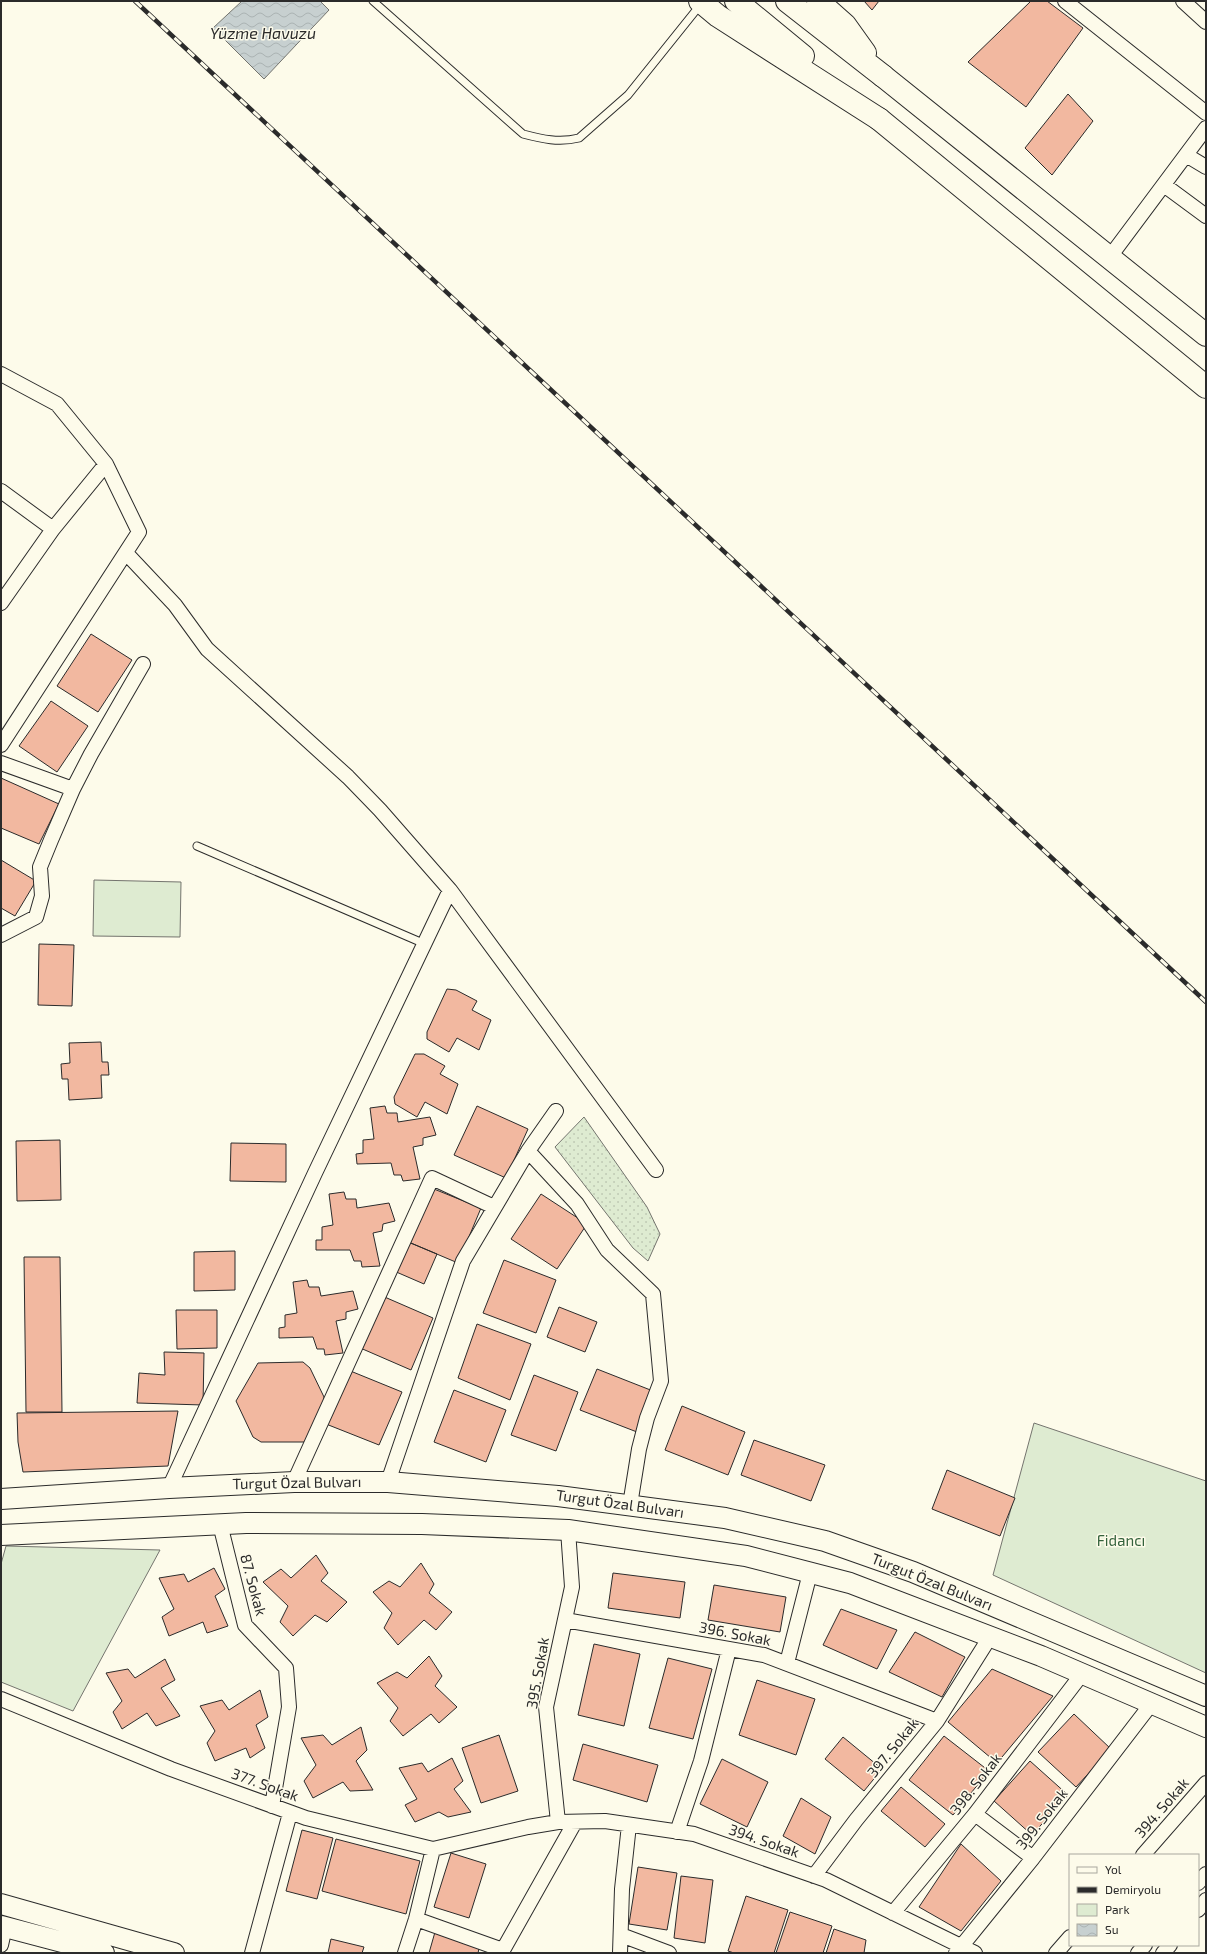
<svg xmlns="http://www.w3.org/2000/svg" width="1207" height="1954" font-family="'Exo 2',sans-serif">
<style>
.grass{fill:url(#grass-dots);stroke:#74746e}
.green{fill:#deebd1;stroke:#74746e}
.water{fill:url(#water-waves);stroke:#74746e}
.building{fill:#f2b8a0;stroke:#2b2b2b}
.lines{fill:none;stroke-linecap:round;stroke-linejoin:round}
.service-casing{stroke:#2b2b2b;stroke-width:9}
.minor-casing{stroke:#2b2b2b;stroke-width:16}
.secondary-casing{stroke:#2b2b2b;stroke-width:22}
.primary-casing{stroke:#2b2b2b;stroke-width:24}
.trunk-casing{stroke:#2b2b2b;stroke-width:24}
.service{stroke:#fdfbea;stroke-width:7}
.minor{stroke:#fdfbea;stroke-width:14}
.secondary{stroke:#fdfbea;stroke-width:20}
.primary{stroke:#fdfbea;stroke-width:22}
.trunk{stroke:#fdfbea;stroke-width:22}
.rail-casing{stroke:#2b2b2b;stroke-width:4.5}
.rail{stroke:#fdfbea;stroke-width:3;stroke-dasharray:9;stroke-linecap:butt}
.labels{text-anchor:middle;stroke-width:3;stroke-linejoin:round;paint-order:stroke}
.street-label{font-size:15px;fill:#2b2b2b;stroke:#fdfbea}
.park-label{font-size:15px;fill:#34623c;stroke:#fdfbea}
.water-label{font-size:16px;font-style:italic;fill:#2b2b2b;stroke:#fdfbea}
</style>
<defs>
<pattern id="grass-dots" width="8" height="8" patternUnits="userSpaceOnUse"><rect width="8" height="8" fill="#deebd1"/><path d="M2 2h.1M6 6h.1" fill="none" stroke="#bfcab4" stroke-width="1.8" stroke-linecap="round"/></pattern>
<pattern id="water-waves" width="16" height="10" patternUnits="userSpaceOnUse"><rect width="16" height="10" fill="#c7d0d0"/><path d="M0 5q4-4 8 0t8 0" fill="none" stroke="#abb3b3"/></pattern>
</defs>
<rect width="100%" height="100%" fill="#fdfbea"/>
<!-- grass -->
<path class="grass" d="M584,1117L647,1207L660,1234L648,1261L633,1248L555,1147Z"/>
<!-- green -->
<path class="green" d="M94,880L181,882L180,937L93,936Z
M1034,1423L1206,1481V1673L993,1575Z
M6,1546L160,1550L73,1711L1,1682V1564Z"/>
<!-- water -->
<path class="water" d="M242,1H320L329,10L264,79L213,28Z"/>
<!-- building -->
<path class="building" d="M864,1H879L872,10Z
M1031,1H1047L1083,28L1026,107L968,62Z
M1068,94L1093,121L1052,175L1025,148Z
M91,634L132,660L98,712L57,686Z
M51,701L88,726L57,772L19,746Z
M1,778L59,804L39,844L1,828Z
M1,860L36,881L15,916L1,908Z
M39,944L74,945L72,1006L38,1005Z
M447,989L456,990L477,1001L472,1010L491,1020L479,1050L457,1038L449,1052L427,1039V1032Z
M101,1042L102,1062H108L109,1075H101L102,1098L69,1100L68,1079H62L61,1064L70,1063L69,1043Z
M415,1054H424L445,1066L440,1074L458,1084L447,1114L425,1102L417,1117L395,1104L394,1097Z
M385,1106L387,1113H397L398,1122L430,1117L436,1135L423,1138V1145L413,1147L420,1179L403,1181L401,1175H394L391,1163L357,1164L356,1154L363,1153V1140L374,1139L370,1108Z
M477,1106L528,1129L506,1178L454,1155Z
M60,1140L61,1200L17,1201L16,1141Z
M231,1143L286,1144V1182L230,1181Z
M429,1187L481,1208L458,1263L406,1241Z
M344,1192L346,1199H356L357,1208L389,1203L395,1221L383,1224L382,1231L373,1233L380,1266L362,1267L361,1261H354L350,1250H316V1240H322V1227L333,1225L329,1194Z
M541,1194L587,1224L557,1269L511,1239Z
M406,1241L437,1254L424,1284L394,1271Z
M235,1251V1290L194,1291V1252Z
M24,1257H60L62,1412H26Z
M504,1260L556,1280L536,1333L483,1313Z
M307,1280L309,1287H319L321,1296L353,1291L358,1309L346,1312V1319L336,1321L343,1353L325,1355L324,1349H317L313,1337L279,1338V1328L285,1327V1315L297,1313L293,1282Z
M380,1295L433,1318L411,1370L358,1347Z
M559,1307L597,1322L585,1352L547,1337Z
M176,1310H217V1348L177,1349Z
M477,1324L531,1344L510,1400L458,1378Z
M164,1352L204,1353L203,1405L137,1403L139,1373L165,1375Z
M303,1362L310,1368L324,1397V1406L306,1442H261L253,1437L236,1401L258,1363Z
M597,1369L653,1391L637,1432L580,1410Z
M348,1370L402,1392L379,1445L326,1424Z
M534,1375L578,1392L556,1451L511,1435Z
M454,1390L506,1410L486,1462L434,1442Z
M682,1406L745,1432L728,1475L665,1450Z
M178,1411L168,1466L23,1472L18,1442L17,1413Z
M754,1440L825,1465L811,1501L741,1475Z
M947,1470L1015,1498L1000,1536L932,1509Z
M316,1555L328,1573L321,1581L347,1602L327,1622L315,1615L293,1636L280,1622L288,1606L263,1582L281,1569L291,1578Z
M421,1563L434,1584L429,1593L452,1612L436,1630L424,1620L398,1645L384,1628L392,1613L373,1592L389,1581L400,1587Z
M214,1568L225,1589L215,1596L228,1626L207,1633L203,1622L169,1636L162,1617L174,1609L159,1578L184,1574L188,1582Z
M613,1573L685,1582L680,1618L608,1608Z
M714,1585L786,1597L780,1632L708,1620Z
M841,1609L897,1630L877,1669L823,1645Z
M915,1632L965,1657L942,1697L889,1672Z
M594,1644L640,1654L624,1726L578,1715Z
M429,1656L442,1676L435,1686L457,1707L439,1723L431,1714L403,1736L390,1721L398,1708L377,1683L397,1672L407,1678Z
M668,1658L712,1669L693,1739L649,1728Z
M165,1659L175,1680L161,1688L180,1716L156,1726L147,1713L122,1729L113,1712L122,1701L106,1673L128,1669L135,1678Z
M992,1669L1053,1696L997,1763L948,1722Z
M757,1680L815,1699L796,1755L739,1735Z
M260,1690L268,1717L256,1725L265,1748L250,1758L246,1748L215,1761L207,1743L215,1731L200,1706L222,1700L229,1710Z
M1074,1714L1111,1749L1076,1787L1038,1752Z
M361,1727L367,1750L356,1761L373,1790L350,1791L343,1782L313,1798L304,1781L316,1765L301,1738L323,1735L332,1745Z
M499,1735L518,1791L481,1803L462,1748Z
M944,1736L989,1771L953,1815L909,1780Z
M843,1737L882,1769L864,1791L825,1759Z
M583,1744L658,1765L647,1802L573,1780Z
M452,1758L463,1781L454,1789L471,1812L448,1817L439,1812L415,1822L405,1805L417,1799L399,1768L422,1763L428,1772Z
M722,1759L768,1782L747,1827L700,1804Z
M1030,1761L1068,1795L1032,1835L994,1801Z
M901,1787L945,1824L925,1847L881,1811Z
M801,1798L831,1817L815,1854L783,1836Z
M302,1830L333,1838L317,1899L286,1891Z
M336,1839L420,1861L406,1914L322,1891Z
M961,1844L1001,1881L961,1931L919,1907Z
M451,1853L486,1864L469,1918L434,1907Z
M638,1867L677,1873L667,1930L629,1924Z
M681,1876L713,1880L705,1943L674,1938Z
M746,1896L788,1910L774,1953H734L728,1951Z
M790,1912L832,1926L823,1953H776Z
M834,1929L866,1940L864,1953H826Z
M435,1932L480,1944L478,1953H429Z
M331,1939L364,1947L362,1953H328Z"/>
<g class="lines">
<defs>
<path id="service" d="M373,1L523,134C542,139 559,143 579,138L628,95L701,4
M197,846L425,944"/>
<path id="minor" d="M1065,1L1206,113
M1183,1L1206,22
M1186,155L1206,167
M1164,185L1206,216
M1109,258L1206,128
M1,374L57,404L106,464L139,532L1,745
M1,491L53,529
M126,553L175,605L207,649L348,777L380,810L450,890
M1,603L53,529L106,464
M1,763L73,789
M1,935L36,917L42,896L40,867L51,840L73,789L91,754L143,664
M528,1151L577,1204L607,1250L653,1294L661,1381L647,1418L639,1449L630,1505
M294,1482L432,1178L494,1207
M388,1482L463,1261L528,1151L556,1111
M169,1488L315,1173L450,890L656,1170
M220,1524L245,1625L286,1668L289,1707L272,1806
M565,1620L764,1655L937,1721
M787,1663L810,1573
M1,1699L171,1769L306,1818L433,1849L528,1827L558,1822L605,1821L694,1834L826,1880L975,1953
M975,1814L1033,1858
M558,1822L546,1707L572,1587L568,1530
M677,1832L701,1761L729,1649
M1143,1855L1206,1783
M814,1876L856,1820L937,1721L990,1637
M1198,1883L1206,1874
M1198,1910L1206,1900
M893,1913L975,1814L1082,1674
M416,1919L503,1950L575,1822
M621,1935L669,1953
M1,1945L5,1927
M252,1953L290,1813
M405,1953L416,1919L433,1849
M620,1953L622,1889L629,1825
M956,1953L1033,1858L1152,1703
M1056,1953L1070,1937
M1138,1953L1145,1945
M1163,1953L1170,1945"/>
<path id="secondary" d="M1,1499L169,1488L294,1482H388L558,1496L725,1518L825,1541L913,1572L1206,1696
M1,1535L246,1523L422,1524L568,1530L746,1556L850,1583L1041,1656L1206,1727
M1,1904L174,1953
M1,1926L104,1953"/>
<path id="primary" d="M883,76L1206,335
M879,119L1206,387"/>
<path id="trunk" d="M700,1L718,16L879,119
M736,1L803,56
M787,1L883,76
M818,1L845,25L865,53"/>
</defs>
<!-- service casing -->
<use href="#service" class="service-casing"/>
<!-- minor casing -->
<use href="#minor" class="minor-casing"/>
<!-- secondary casing -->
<use href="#secondary" class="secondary-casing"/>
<!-- primary casing -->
<use href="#primary" class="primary-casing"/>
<!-- trunk casing -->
<use href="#trunk" class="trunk-casing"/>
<!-- service -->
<use href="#service" class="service"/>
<!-- minor -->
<use href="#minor" class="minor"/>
<!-- secondary -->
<use href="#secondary" class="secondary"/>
<!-- primary -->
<use href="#primary" class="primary"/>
<!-- trunk -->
<use href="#trunk" class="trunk"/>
<defs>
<path id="rail" d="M135,1L1206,1002"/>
</defs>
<!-- rail casing -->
<use href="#rail" class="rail-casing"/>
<!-- rail -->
<use href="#rail" class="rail"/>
</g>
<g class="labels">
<!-- street labels -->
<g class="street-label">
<text transform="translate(297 1483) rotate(-1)" y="5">Turgut Özal Bulvarı</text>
<text transform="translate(620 1504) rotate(8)" y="5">Turgut Özal Bulvarı</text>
<text transform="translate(932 1582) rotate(22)" y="5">Turgut Özal Bulvarı</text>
<text transform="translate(253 1585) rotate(75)" y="5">87. Sokak</text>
<text transform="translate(735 1634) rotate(11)" y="5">396. Sokak</text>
<text transform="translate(538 1673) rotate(-80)" y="5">395. Sokak</text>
<text transform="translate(893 1748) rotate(-51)" y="5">397. Sokak</text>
<text transform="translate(976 1784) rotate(-52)" y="5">398. Sokak</text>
<text transform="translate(265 1785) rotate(20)" y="5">377. Sokak</text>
<text transform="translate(1162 1808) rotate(-49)" y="5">394. Sokak</text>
<text transform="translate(1042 1819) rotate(-52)" y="5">399. Sokak</text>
<text transform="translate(764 1841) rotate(19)" y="5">394. Sokak</text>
</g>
<!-- park labels -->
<g class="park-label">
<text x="1121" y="1546">Fidancı</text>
</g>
<!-- water labels -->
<g class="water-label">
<text x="263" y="39">Yüzme Havuzu</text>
</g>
</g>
<!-- border -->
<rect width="1207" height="1954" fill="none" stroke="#2b2b2b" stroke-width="4"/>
<!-- legend -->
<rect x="1069" y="1854" width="130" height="92" fill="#fdfbea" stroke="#a9a89e"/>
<rect x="1077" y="1867" width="20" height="6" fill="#fdfbea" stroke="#a9a89e"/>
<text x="1105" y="1874" font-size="12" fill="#2b2b2b">Yol</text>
<rect x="1077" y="1887" width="20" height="6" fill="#2b2b2b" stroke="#a9a89e"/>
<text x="1105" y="1894" font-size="12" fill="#2b2b2b">Demiryolu</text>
<rect x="1077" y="1904" width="20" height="12" fill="#deebd1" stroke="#a9a89e"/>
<text x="1105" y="1914" font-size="12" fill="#2b2b2b">Park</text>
<rect x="1077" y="1924" width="20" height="12" fill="url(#water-waves)" stroke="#a9a89e"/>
<text x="1105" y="1934" font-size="12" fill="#2b2b2b">Su</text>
</svg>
